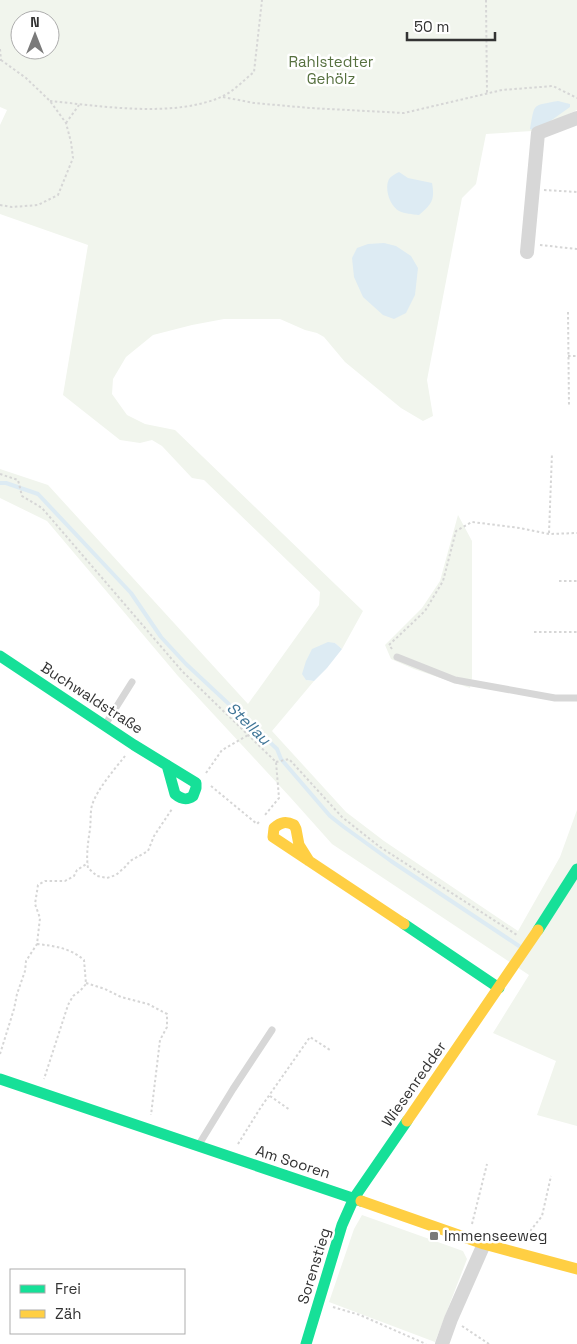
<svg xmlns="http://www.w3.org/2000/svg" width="577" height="1344" font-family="'Space Grotesk',sans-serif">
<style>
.green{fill:#f1f5ed;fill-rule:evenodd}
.water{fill:#ddebf3}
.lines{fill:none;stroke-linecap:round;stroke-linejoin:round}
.stream{stroke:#ddebf3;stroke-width:4}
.path{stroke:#d6d6d6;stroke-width:2;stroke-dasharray:2.5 2.5;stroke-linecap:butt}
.lane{stroke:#d7d7d7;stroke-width:7}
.street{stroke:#d7d7d7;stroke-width:14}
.fast{stroke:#16e098;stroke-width:11}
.slow{stroke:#ffcf43;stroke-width:11}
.poi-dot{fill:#7a7a7a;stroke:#fff;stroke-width:2}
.labels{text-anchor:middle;stroke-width:5;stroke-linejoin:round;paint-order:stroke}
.park-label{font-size:15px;fill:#56703f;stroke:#fff}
.street-label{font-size:15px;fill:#333;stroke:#fff}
.poi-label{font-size:15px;fill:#333;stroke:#fff;text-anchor:start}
.water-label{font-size:16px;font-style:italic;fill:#3f7597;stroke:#fff}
</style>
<rect width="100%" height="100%" fill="#fff"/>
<!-- green -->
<path class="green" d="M0,0H577V110L532,131L486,134L476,184L462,198L427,380L433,416L423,421L401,408L345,362L324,337L317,333L305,330L280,319H224L192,325L153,335L126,357L113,379L112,394L127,415L145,424L175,430L363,611L342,649L335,643L306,680L314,681L272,731L346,812L384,841L518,931L560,857L577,810V1126L537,1115L556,1061L493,1033L529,975L332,844L290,797L178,676L47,521L0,498V469L48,485L248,704L319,605L320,592L204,480L192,478L162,446L152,440L140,443L120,440L63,395L88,245L0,214V125L7,110L0,107ZM20,20H50V50H20Z
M458,515L472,541V678L470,688L414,669L391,659L385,645L422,608L440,581Z
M362,1215L463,1251L467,1259L435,1342L329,1302L354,1229Z"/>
<!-- water -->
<path class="water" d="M558,101L570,104V107L549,122L532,130L530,129C535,102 532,106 558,101Z
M399,172L408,178L432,183C435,200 432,204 419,215C412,214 405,214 399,211C390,206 384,189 389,179C391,176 395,174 399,172Z
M384,243L396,246L411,256L418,268L415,295L406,313L394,319L383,315L363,297L354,277L352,258L357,248L368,244Z
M328,642L335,643L342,649L327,668L314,681L306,680L302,674L306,661L312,649Z"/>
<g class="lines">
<!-- stream -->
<path class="stream" d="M0,483H6L38,494L131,593L161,637L186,664L277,749L281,759L330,816L344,827L391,861L519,946"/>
<!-- path -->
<path class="path" d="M486,0L487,93
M0,49L1,60H0
M223,97L254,103L310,108L404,113L502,90L553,86L577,98
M50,101C101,106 173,118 221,97C233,92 244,80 254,72L262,0
M66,123L79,105
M544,190L577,192
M0,205L12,207L38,205L58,195L73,158L71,142L66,123L50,101L26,78L1,60
M540,245L577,249
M568,312L569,407
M568,356H577
M0,474L18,480L22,496L42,508L182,671L276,762L279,798L265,815
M549,533L552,453
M559,581H577
M534,632H577
M392,649L389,645L425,611L443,581L456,531L472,522L520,528L549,534L577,533
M125,756C114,770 98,788 92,805C90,813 91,822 90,829C88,843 86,855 88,868L97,876L107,878L116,875L125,867L130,861L148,851L154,836L172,809
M276,762L289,759L342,817L380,847L517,935
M206,773L222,750L248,735
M211,786L257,824L259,822
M37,944C55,946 70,948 84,960L86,984L80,991L73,996L68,1005L44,1079
M86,983L105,989L121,997L148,1004L167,1014V1027L160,1040L151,1115
M0,1054L14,1009L17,994L25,971L26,961L37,944L40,918L35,904L38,885L45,881H65L74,876L77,870L88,863
M270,1096L290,1110
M238,1144L261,1107L310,1037L330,1050
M472,1224L487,1164
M528,1241L531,1230L542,1216L551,1176
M333,1307L360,1315L426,1344
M462,1326L489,1344"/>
<!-- lane -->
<path class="lane" d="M397,657L455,680L555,698H577
M105,725L132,682
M198,1146L233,1089L272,1030"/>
<!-- street -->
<path class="street" d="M527,252L538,133L577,118
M442,1344L451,1319L484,1244"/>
<!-- fast -->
<path class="fast" d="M0,656L134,745L196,783V788L193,796C186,801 181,799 175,794L167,765
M404,924L499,988
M538,930L577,869
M0,1079L361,1201
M306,1344L342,1225L354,1198L407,1121"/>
<!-- slow -->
<path class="slow" d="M309,861L299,845L296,829L294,825C286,821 281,822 274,828L273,837L404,924
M407,1121L538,930
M361,1201L484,1244L577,1269"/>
</g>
<!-- markers -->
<rect class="poi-dot" x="429" y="1231" width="10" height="10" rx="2.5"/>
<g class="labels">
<!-- park labels -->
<g class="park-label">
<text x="331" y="67">Rahlstedter<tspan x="331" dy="17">Gehölz</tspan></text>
</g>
<!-- street labels -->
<g class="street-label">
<text transform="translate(92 698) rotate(33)" y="5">Buchwaldstraße</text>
<text transform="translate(414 1084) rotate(-55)" y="5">Wiesenredder</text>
<text transform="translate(293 1162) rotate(18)" y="5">Am Sooren</text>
<text transform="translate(314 1266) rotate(-73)" y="5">Sorenstieg</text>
</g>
<!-- poi labels -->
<g class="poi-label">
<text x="444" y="1241">Immenseeweg</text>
</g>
<!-- water labels -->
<g class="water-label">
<text transform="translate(249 723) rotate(44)" y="6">Stellau</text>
</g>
</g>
<!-- legend -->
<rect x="10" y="1269" width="175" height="65" fill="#ffffff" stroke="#adadad"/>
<rect x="20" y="1285" width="25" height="8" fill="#16e098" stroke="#adadad"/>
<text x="55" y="1294" font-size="15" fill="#333333">Frei</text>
<rect x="20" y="1310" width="25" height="8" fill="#ffcf43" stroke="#adadad"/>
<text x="55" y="1319" font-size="15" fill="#333333">Zäh</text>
<!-- north arrow -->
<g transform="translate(35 35)"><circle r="24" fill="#ffffff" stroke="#adadad"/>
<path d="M0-4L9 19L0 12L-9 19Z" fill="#7a7a7a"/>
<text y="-8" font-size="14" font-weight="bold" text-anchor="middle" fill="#333333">N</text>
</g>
<!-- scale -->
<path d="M407 32v8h88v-8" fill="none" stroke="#333333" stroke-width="2.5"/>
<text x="414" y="32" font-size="15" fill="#333333" stroke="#ffffff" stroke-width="4" paint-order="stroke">50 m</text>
</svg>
